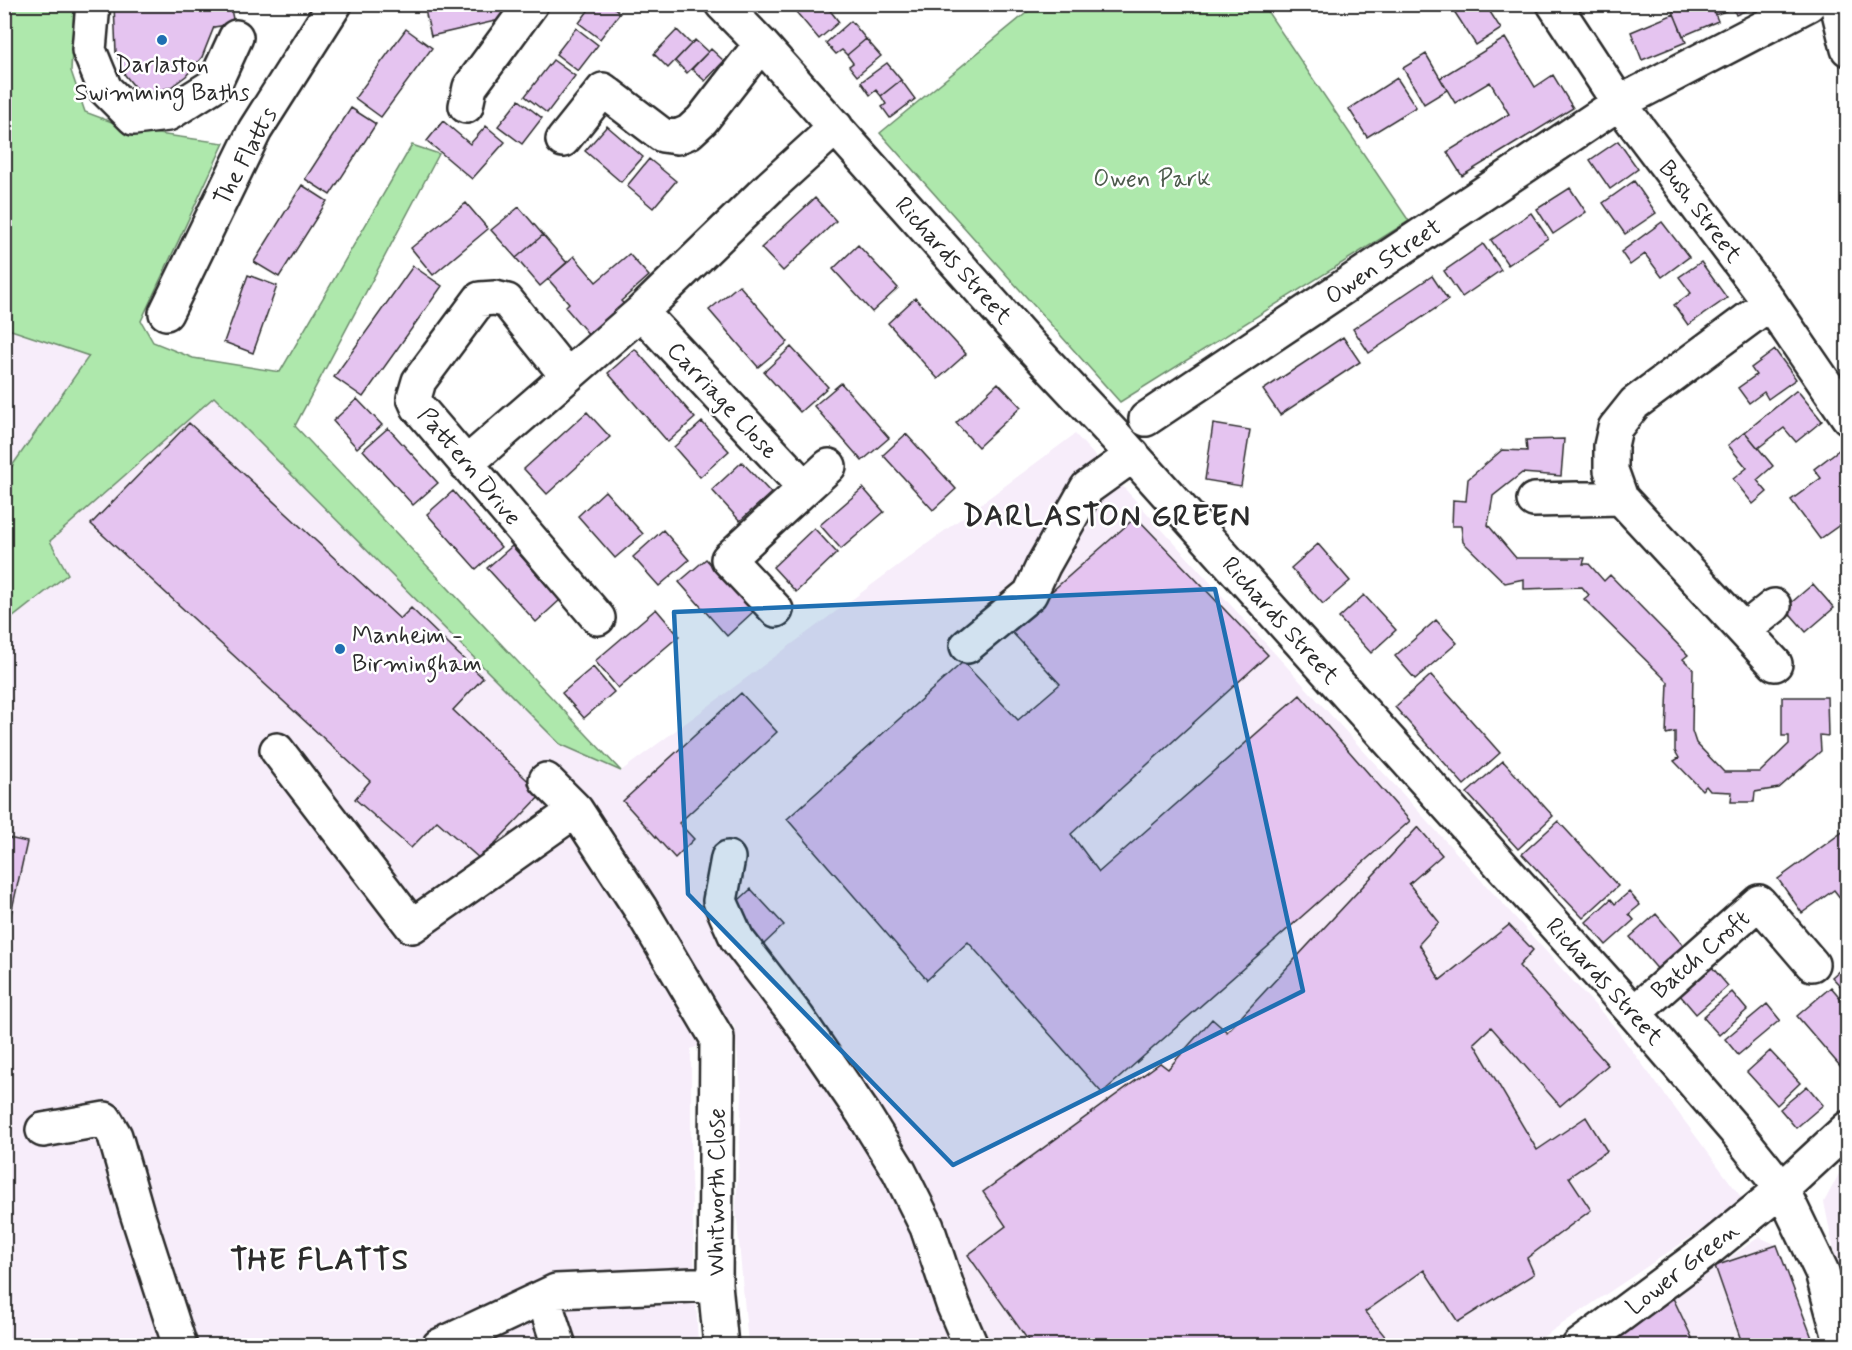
<svg xmlns="http://www.w3.org/2000/svg" width="1852" height="1350" font-family="Mynerve,sans-serif">
<style>
.built{fill:#f7edfa}
.green{fill:#aee8ac;stroke:#6c8a6c;stroke-width:1.5}
.building{fill:#e5c4f0;stroke:#2b2b2b;stroke-width:1.5}
.lines{fill:none;stroke-linecap:round;stroke-linejoin:round}
.minor-casing{stroke:#2b2b2b;stroke-width:38}
.major-casing{stroke:#2b2b2b;stroke-width:38}
.minor{stroke:#fff;stroke-width:33}
.major{stroke:#fff;stroke-width:33}
.marked{fill:#1f6fb2;fill-opacity:0.2;stroke:#1f6fb2;stroke-width:4.5;stroke-linejoin:round}
.poi-dot{fill:#1f6fb2;stroke:#fff;stroke-width:2}
.labels{text-anchor:middle;stroke-width:5;stroke-linejoin:round;paint-order:stroke}
.poi-label{font-size:24px;fill:#2b2b2b;stroke:#fff}
.street-label{font-size:24px;fill:#2b2b2b;stroke:#fff}
.park-label{font-size:24px;fill:#4c5a4b;stroke:#fff}
.district-label{font-size:30px;font-weight:bold;letter-spacing:1.5px;fill:#2b2b2b;stroke:#fff}
</style>
<rect width="100%" height="100%" fill="#fff"/>
<filter id="ink" filterUnits="userSpaceOnUse"><feTurbulence type="fractalNoise" baseFrequency=".0167" numOctaves="2"/><feDisplacementMap in="SourceGraphic" scale="12" xChannelSelector="R" yChannelSelector="G"/><feConvolveMatrix kernelMatrix="1 2 1 2 8 2 1 2 1" color-interpolation-filters="sRGB"/></filter>
<g filter="url(#ink)">
<!-- built -->
<path class="built" d="M5,328L89,356L5,476Z
M214,397L560,743L621,771L1075,434L1613,1025L1744,1201L1531,1345H748L736,1208L742,1096L734,1023L717,1038L691,1049V1179L698,1345L5,1346L4,637L7,622L68,574L50,542Z
M1847,1159V1316L1824,1202Z
M1759,1237L1777,1245L1815,1345L1605,1346Z"/>
<!-- green -->
<path class="green" d="M5,5H74L71,71L85,112L136,131L224,143L141,321L153,342L193,358L280,372L412,145L439,154L295,426L621,771L560,744L214,397L50,541L68,574L7,622L5,637V476L89,356L5,328Z
M1036,5H1263L1409,221L1120,402L880,133Z"/>
<!-- building -->
<path class="building" d="M114,4H230L234,24L214,27L202,57L186,76L171,87L151,93L137,90L125,75L116,53Z
M449,4H505L508,18L431,36L425,10Z
M593,4H610L620,13L600,39L579,23Z
M806,4H825L839,22L819,39L797,13Z
M1456,4H1485L1501,29L1476,45L1452,8Z
M1674,4H1711L1718,21L1683,36L1671,6Z
M1711,4H1760L1736,15L1733,8L1715,15Z
M1674,14L1686,42L1642,60L1631,32Z
M851,21L866,39L847,55L842,50L836,54L826,43Z
M576,28L598,45L578,71L556,54Z
M406,29L432,48L381,117L355,98Z
M677,30L691,44L668,68L654,54Z
M1505,38L1535,87L1553,75L1573,108L1462,176L1447,152L1509,114L1490,82L1455,103L1440,78Z
M866,39L881,56L857,76L849,66L853,63L847,55Z
M695,40L708,52L687,73L675,61Z
M711,49L724,61L705,81L692,69Z
M1426,54L1447,90L1424,104L1403,68Z
M553,60L575,76L547,113L525,96Z
M887,63L901,80L881,96L876,90L870,95L861,82Z
M1397,78L1416,107L1367,137L1349,109Z
M901,80L915,99L890,118L882,107L886,104L881,96Z
M519,100L542,118L522,144L498,126Z
M351,108L376,124L330,195L305,179Z
M443,121L470,144L486,126L505,142L472,179L427,141Z
M607,126L643,157L621,182L585,151Z
M1618,141L1638,169L1610,189L1590,160Z
M649,159L676,181L653,208L627,186Z
M1634,181L1656,213L1625,234L1603,203Z
M302,185L327,201L279,277L254,262Z
M1570,188L1586,212L1553,234L1537,209Z
M815,198L836,221L783,271L761,248Z
M466,203L488,229L433,275L411,248Z
M519,207L543,235L516,258L491,230Z
M1531,213L1548,238L1508,265L1491,240Z
M1662,222L1689,257L1662,277L1645,254L1630,265L1621,252Z
M543,235L567,263L540,286L516,258Z
M1483,244L1501,270L1462,297L1444,271Z
M858,245L898,288L872,312L833,269Z
M629,254L649,276L621,301L625,305L590,336L565,307L569,303L548,279L574,256L596,282Z
M1701,262L1727,298L1688,325L1674,305L1691,293L1679,277Z
M413,266L442,286L363,397L334,377Z
M248,275L277,286L253,353L224,342Z
M1432,276L1448,300L1369,353L1353,329Z
M739,285L788,342L758,367L709,310Z
M915,298L966,354L938,379L888,323Z
M1343,337L1360,362L1280,415L1263,390Z
M791,347L828,387L800,412L764,372Z
M635,349L695,418L668,442L608,373Z
M1775,350L1796,379L1768,399L1764,392L1749,403L1738,388L1756,375L1751,368Z
M841,383L889,438L862,461L814,406Z
M998,383L1021,407L978,447L956,423Z
M1797,390L1822,421L1796,442L1784,428L1758,448L1745,432Z
M357,399L382,425L357,448L333,421Z
M587,412L610,437L547,494L524,469Z
M702,422L729,451L700,477L674,447Z
M189,423L400,619L411,608L483,678L453,710L542,794L480,859L437,821L411,848L355,799L370,781L91,524Z
M1213,424L1250,430L1241,486L1205,480Z
M388,428L438,483L413,505L363,450Z
M1745,432L1773,466L1757,480L1767,492L1753,504L1733,479L1747,468L1728,445Z
M906,434L956,489L933,510L883,455Z
M1564,439L1561,476L1522,473L1493,496L1488,525L1516,558H1585L1583,564H1589L1604,581L1610,575L1688,655L1683,659L1693,669L1692,731L1696,743L1724,772H1760L1789,744V736H1782V697H1827L1828,736L1820,735L1821,751L1779,788L1755,792L1754,802H1731L1732,792L1710,791L1706,786L1702,790L1674,761L1679,758L1675,751V732L1666,734L1668,682L1584,599L1589,595L1582,587L1524,589V579L1505,583L1463,542L1461,526H1452L1453,500L1466,501L1468,479L1502,450L1527,451L1526,440Z
M1840,449L1848,459V519L1820,539L1791,500L1821,478L1814,469Z
M742,462L771,493L740,521L712,490Z
M863,488L884,512L841,549L820,525Z
M453,491L501,547L476,569L427,514Z
M605,491L643,534L615,558L578,516Z
M1136,517L1268,655L1071,834L1099,872L1300,695L1410,821L1102,1093L968,942L927,980L787,819L963,662L1018,720L1060,684L1009,629Z
M814,528L837,553L796,592L773,567Z
M663,530L689,560L659,586L633,557Z
M1318,544L1350,581L1323,604L1291,568Z
M512,546L560,600L536,622L487,568Z
M706,559L753,612L727,636L679,582Z
M1813,584L1834,608L1806,632L1785,608Z
M1364,595L1396,630L1371,653L1339,618Z
M656,609L679,636L618,688L595,661Z
M1436,620L1457,643L1415,679L1395,656Z
M593,667L614,692L584,718L562,693Z
M1431,675L1500,753L1464,785L1395,707Z
M741,693L777,732L679,823L694,839L675,858L623,801Z
M1503,761L1553,816L1518,849L1467,793Z
M1558,821L1618,886L1583,918L1522,854Z
M1418,827L1442,855L1409,884L1439,922L1419,944L1440,980L1509,925L1533,950L1519,966L1608,1065L1560,1106L1491,1027L1474,1043L1537,1150L1586,1117L1607,1151L1569,1177L1591,1210L1527,1258L1534,1274L1458,1322L1424,1270L1365,1312L1388,1340L1380,1346H1032L968,1255L1006,1226L983,1192L1160,1063L1168,1069L1212,1019L1227,1032Z
M1848,828V908L1834,890L1802,913L1778,879Z
M4,837L27,842L5,941H4Z
M751,889L784,925L764,944L730,908Z
M1629,892L1640,905L1629,914L1634,920L1606,945L1586,922L1611,899L1615,904Z
M1656,914L1687,950L1660,972L1630,937Z
M1848,963V994L1832,977Z
M1711,966L1728,986L1696,1014L1679,994Z
M1831,987L1848,1007L1847,1074L1797,1016Z
M1732,992L1747,1010L1719,1035L1703,1017Z
M1767,1004L1780,1020L1738,1055L1725,1039Z
M1770,1051L1800,1083L1777,1105L1747,1072Z
M1807,1086L1823,1105L1796,1128L1780,1109Z
M1777,1245L1815,1346H1737L1742,1343L1715,1266Z
M1673,1298L1696,1346H1605Z"/>
<g class="lines">
<defs>
<path id="minor" d="M93,4L89,50L105,89L134,118L168,114L214,85L236,37
M722,4L761,44L1026,341L1117,438L1634,1013L1734,1129L1782,1189L1822,1272L1842,1346
M1554,4L1619,103L1770,303L1848,417
M466,106L470,87L531,4
M563,140L603,90L662,135L677,137L689,132L702,120L761,44
M1770,303L1635,403L1615,428L1611,446V470L1621,498L1775,664
M641,312L805,488
M166,313L255,130L335,4
M567,376L507,301L495,298L480,299L419,381L414,398L418,407L598,618
M1146,419L1619,103L1809,4
M466,464L641,312L770,187L836,127
M1534,500L1621,498
M776,610L728,559L829,466
M1744,630L1774,606
M967,646L1030,594L1043,566L1087,488L1133,455
M277,750L412,926L576,810
M546,780L576,810L640,908L717,1038L715,1284L721,1346
M728,858L720,901L737,939L797,1017L863,1113L899,1171L927,1227L953,1304L971,1346
M1634,1013L1759,902L1812,964
M43,1130L105,1119L115,1136L137,1213L180,1346
M543,1297L559,1346
M439,1346L556,1291L715,1284
M1579,1346L1705,1252L1782,1189L1848,1128"/>
<path id="major" d="M1837,4L1848,49"/>
</defs>
<!-- minor casing -->
<use href="#minor" class="minor-casing"/>
<!-- major casing -->
<use href="#major" class="major-casing"/>
<!-- minor -->
<use href="#minor" class="minor"/>
<!-- major -->
<use href="#major" class="major"/>
</g>
</g>
<!-- marked area -->
<path class="marked" d="M1215,589L1303,991L953,1165L688,894L674,612Z"/>
<!-- markers -->
<g class="poi-dot">
<circle cx="162" cy="40" r="6"/>
<circle cx="340" cy="649" r="6"/>
</g>
<g class="labels">
<!-- poi labels -->
<g class="poi-label">
<text x="162" y="72">Darlaston<tspan x="162" dy="28">Swimming Baths</tspan></text>
<text x="352" y="643" text-anchor="start">Manheim -<tspan x="352" dy="28">Birmingham</tspan></text>
</g>
<!-- street labels -->
<g class="street-label">
<text transform="translate(245 156) rotate(-62)" y="8">The Flatts</text>
<text transform="translate(1701 211) rotate(53)" y="8">Bush Street</text>
<text transform="translate(954 260) rotate(48)" y="8">Richards Street</text>
<text transform="translate(1383 261) rotate(-34)" y="8">Owen Street</text>
<text transform="translate(723 400) rotate(47)" y="8">Carriage Close</text>
<text transform="translate(470 466) rotate(50)" y="8">Pattern Drive</text>
<text transform="translate(1281 620) rotate(48)" y="8">Richards Street</text>
<text transform="translate(1700 954) rotate(-41)" y="8">Batch Croft</text>
<text transform="translate(1605 981) rotate(48)" y="8">Richards Street</text>
<text transform="translate(716 1192) rotate(-90)" y="8">Whitworth Close</text>
<text transform="translate(1682 1268) rotate(-38)" y="8">Lower Green</text>
</g>
<!-- park labels -->
<g class="park-label">
<text x="1152" y="186">Owen Park</text>
</g>
<!-- district labels -->
<g class="district-label">
<text x="1107" y="525">DARLASTON GREEN</text>
<text x="320" y="1269">THE FLATTS</text>
</g>
</g>
<!-- margin -->
<rect width="1852" height="1350" fill="none" stroke="#fff" stroke-width="24"/>
<rect x="12" y="12" width="1828" height="1326" fill="none" stroke="#2b2b2b" stroke-width="2" filter="url(#ink)"/>
</svg>
